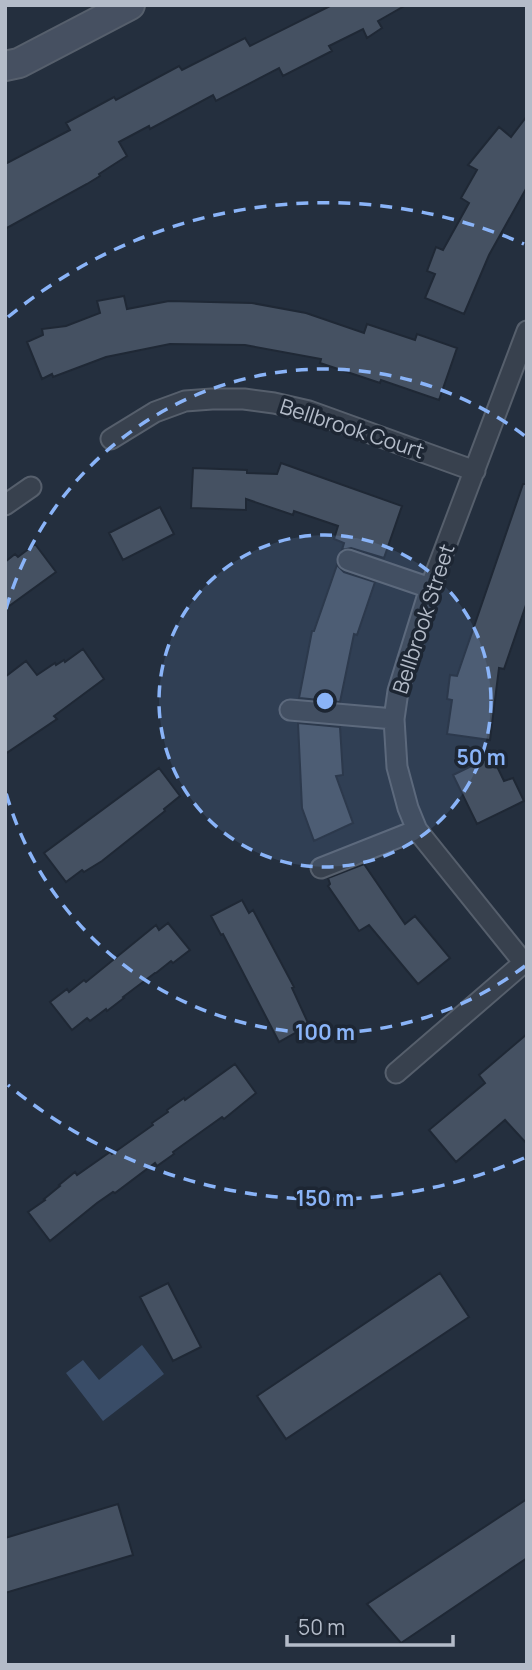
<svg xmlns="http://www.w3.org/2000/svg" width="532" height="1670" font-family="Manrope,sans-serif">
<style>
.water{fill:#394c67}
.building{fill:#455162;stroke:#1f2835;stroke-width:2}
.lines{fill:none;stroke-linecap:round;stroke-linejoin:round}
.street-casing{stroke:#565f6c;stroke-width:23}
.secondary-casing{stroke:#565f6c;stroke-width:32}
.street{stroke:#38414e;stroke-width:19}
.secondary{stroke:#465061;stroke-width:28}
.ring{fill:none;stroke:#8ab4f8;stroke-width:3.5;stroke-dasharray:12 9}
.labels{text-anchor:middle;stroke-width:7;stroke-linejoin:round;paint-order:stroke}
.street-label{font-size:21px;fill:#b4bcc9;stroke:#1d2633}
.centre{fill:#8ab4f8;stroke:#1d2633;stroke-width:3.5}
.ring-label{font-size:21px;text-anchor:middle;font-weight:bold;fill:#8ab4f8;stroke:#1d2633;stroke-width:7;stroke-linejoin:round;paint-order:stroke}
</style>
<rect width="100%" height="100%" fill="#242f3e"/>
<!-- water -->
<path class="water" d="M142,1345L164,1374L103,1421L66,1373L83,1360L99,1380Z"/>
<!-- building -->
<path class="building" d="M332,5H406L378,21L382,28L367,38L363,29L329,46L332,51L283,76L279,68L216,101L213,95L150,129L149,126L119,142L127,156L99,174L100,176L87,184L5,229V164L70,130L66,123L114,97L116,100L179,66L182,70L245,38L250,46Z
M527,116V187L489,255L464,314L425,298L435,274L427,271L436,247L443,250L469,203L461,198L477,170L468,165L499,127L511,137Z
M124,296L127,309L169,301L252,303L306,313L364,333L367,324L415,340L417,334L457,348L439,400L381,380L380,383L320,363L321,359L245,345L170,344L106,357L53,377L52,374L42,379L27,342L43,335L42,329L66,326L100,313L97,301Z
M281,463L402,506L384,558L351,548L342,550L344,543L334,539L338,526L294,511L293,515L246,499V510L191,508L193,468L247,470V473L277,474Z
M523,484H527V602L504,669L499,668L490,740L447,734L452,700L447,699L450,675L457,676Z
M160,507L174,534L123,560L109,533Z
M35,544L56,572L5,609V562L15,554L18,557Z
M337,565L344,572L375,582L357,635L354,634L340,702L299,698L312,631H314Z
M83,649L104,679L54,716L57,719L5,754V677L26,661L37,675L55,663L56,665L64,660L65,662Z
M298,723L340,727L343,775L336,776L353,823L314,841L302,808Z
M492,756L504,781L513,778L524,801L477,824L453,775Z
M159,768L180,796L164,809L165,811L102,861L84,872L82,870L66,882L44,853Z
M364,864L405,924L415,916L450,958L418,984L369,925L359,931L328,886L330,884L328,878Z
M242,900L249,913L253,910L294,987L292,988L309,1025L279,1042L223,934L221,935L211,916Z
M168,923L190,950L173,963L171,961L156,973H155L123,997L124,998L107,1011L106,1009L90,1021L87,1018L72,1030L50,1002L67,989L69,992L84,980L86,982L156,925L159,930Z
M527,1034V1144L505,1120L456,1162L429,1130L485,1083L479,1075Z
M235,1064L256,1093L224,1119L222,1117L173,1152L174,1154L157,1166L155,1163L115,1193L113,1192L97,1203L50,1241L28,1212L45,1200L44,1199L60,1186L59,1185L75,1172L77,1175L110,1152L112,1154L153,1125L152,1123L168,1112L167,1110L184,1098L185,1100Z
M440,1273L469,1317L286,1439L257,1396Z
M168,1283L201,1347L173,1361L140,1297Z
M527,1499V1558L401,1643L367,1604Z
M118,1504L133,1555L5,1593V1538Z"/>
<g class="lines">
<defs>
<path id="street" d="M111,439L155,412L185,401L212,399H244L274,403L309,411L475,471
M5,505L31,487
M348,560L430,588
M290,710L394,719
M321,868L417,830
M524,963L417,830L408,808L397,767L394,719L398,691L430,588L527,331
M396,1073L527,960"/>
<path id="secondary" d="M5,66L19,63L130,5"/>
</defs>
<!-- street casing -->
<use href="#street" class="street-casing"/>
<!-- secondary casing -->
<use href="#secondary" class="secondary-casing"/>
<!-- street -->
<use href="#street" class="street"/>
<!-- secondary -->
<use href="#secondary" class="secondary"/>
</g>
<!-- distance rings -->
<circle cx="325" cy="701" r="166" fill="#8ab4f8" fill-opacity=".12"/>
<g class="ring">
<circle cx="325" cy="701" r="166"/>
<path d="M525 966A332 332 0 0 1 6 793M6 609A332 332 0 0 1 525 436"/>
<path d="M524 1158A498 498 0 0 1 8 1085M8 317A498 498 0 0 1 524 244"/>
</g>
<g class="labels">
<!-- street labels -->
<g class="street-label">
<text transform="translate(352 429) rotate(18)" y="7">Bellbrook Court</text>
<text transform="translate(424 619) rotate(-72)" y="7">Bellbrook Street</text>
</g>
</g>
<circle cx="325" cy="701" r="10" class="centre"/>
<g class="ring-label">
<text x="481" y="765">50 m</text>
<text x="325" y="1040">100 m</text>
<text x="325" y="1206">150 m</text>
</g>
<!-- border -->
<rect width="532" height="1670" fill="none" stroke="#b4bcc9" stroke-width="14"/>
<!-- scale -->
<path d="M287 1635v10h166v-10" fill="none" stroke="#b4bcc9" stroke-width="3.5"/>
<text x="298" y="1635" font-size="21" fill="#b4bcc9" stroke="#1d2633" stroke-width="5" paint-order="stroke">50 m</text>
</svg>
